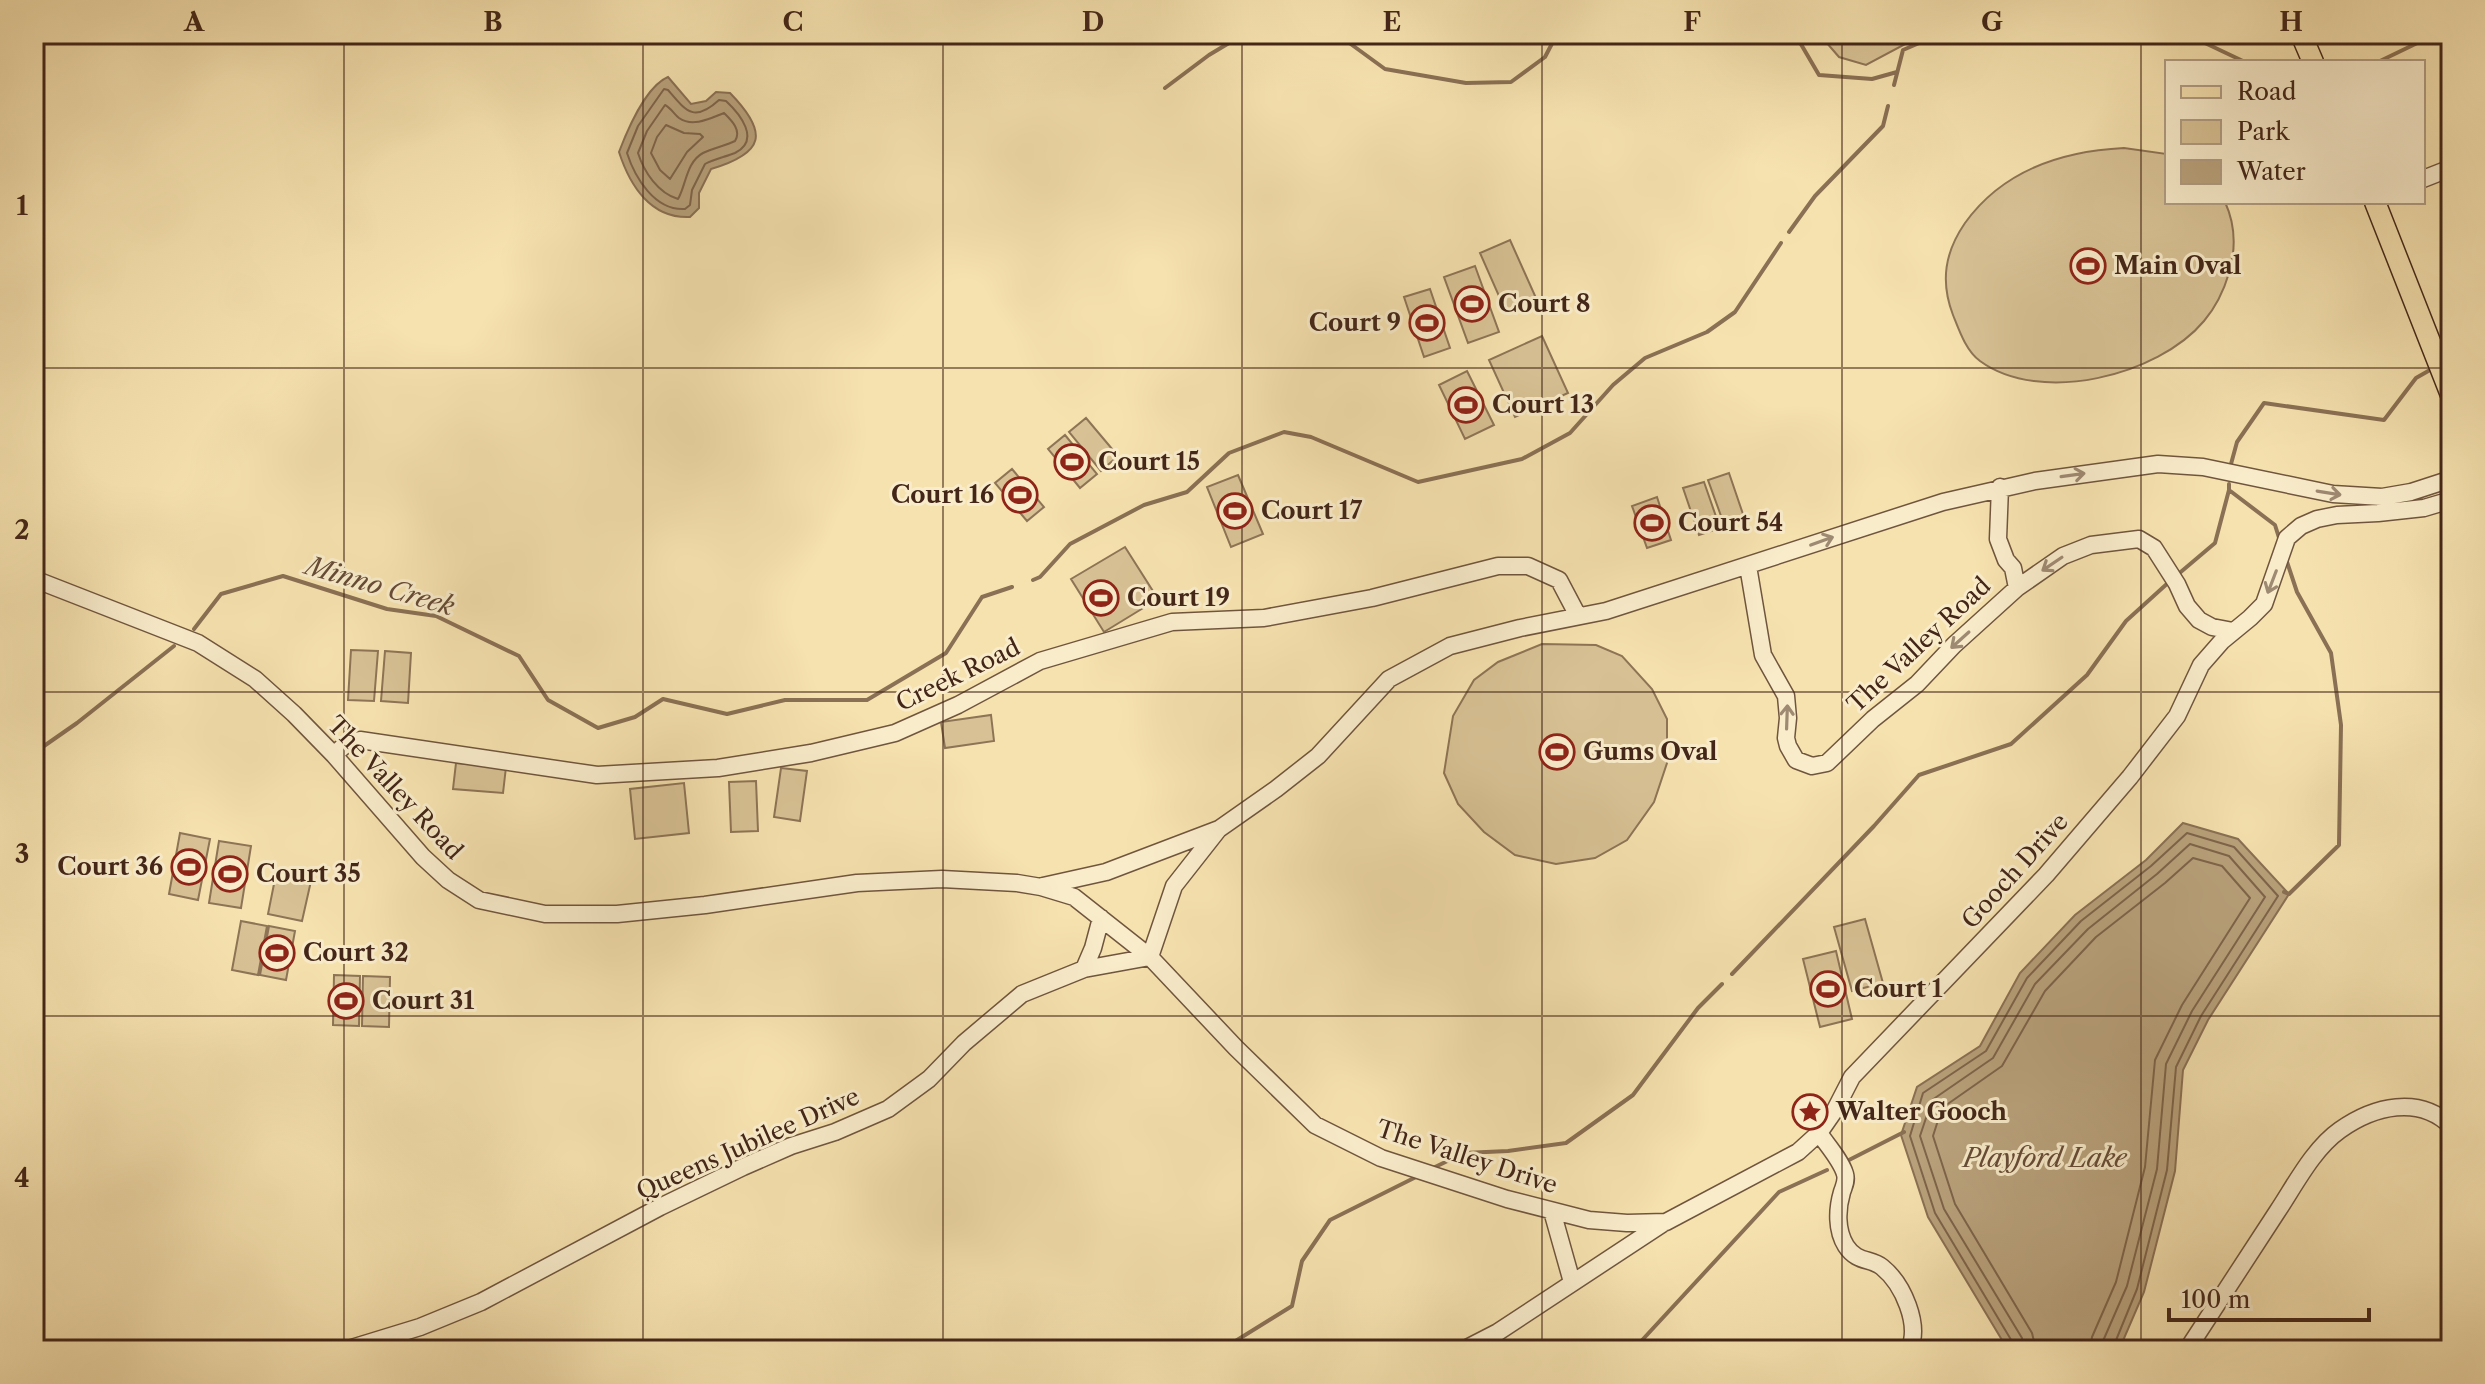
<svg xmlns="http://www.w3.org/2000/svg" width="2485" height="1384" font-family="'Libre Caslon Text',serif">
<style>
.green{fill:#d8c295;stroke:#8e7456;stroke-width:2}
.water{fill:#b9a27c;stroke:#8a7054;stroke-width:2}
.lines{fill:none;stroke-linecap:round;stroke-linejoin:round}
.shore{stroke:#7e644a;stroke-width:2}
.stream{stroke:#8a7054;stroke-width:4}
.minor-casing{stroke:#70553e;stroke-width:19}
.major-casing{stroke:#432618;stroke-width:23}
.minor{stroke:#f9eccb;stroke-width:16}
.major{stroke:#f6e2af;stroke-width:20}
.oneway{stroke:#9e8972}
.grid{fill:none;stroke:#432618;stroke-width:2;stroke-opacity:0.55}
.labels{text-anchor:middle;stroke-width:6;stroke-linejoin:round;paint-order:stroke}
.poi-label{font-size:24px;font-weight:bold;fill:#432618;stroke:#f9eccb;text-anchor:start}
.street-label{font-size:24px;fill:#432618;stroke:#f9eccb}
.water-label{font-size:26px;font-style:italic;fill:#664b36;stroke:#f9eccb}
.neatline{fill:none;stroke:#432618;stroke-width:3}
.grid-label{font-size:26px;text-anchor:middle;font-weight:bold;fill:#432618}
</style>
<rect width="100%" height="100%" fill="#f6e2af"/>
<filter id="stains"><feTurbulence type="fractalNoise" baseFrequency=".0025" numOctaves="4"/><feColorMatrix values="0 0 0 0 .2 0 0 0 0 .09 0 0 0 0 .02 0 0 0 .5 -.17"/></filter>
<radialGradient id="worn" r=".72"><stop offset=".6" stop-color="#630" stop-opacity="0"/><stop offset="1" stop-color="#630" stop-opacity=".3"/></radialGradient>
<!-- green -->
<path class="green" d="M1819,34H1924L1866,65L1839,57Z
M2124,148L2167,154V202H2225C2236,226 2236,249 2229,273C2224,290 2215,308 2204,321C2158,376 2040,405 1980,361C1966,351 1959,330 1953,315C1940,281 1945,252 1965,223C2003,170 2063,151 2124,148Z
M1510,240L1536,298L1506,312L1480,253Z
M1475,266L1499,332L1468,343L1444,277Z
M1430,289L1450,348L1424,357L1404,297Z
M1542,336L1568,393L1515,417L1489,360Z
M1467,371L1494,425L1465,439L1439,385Z
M1086,418L1118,456L1101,471L1069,432Z
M1065,435L1097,474L1080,488L1048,449Z
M1012,469L1044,507L1027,521L995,483Z
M1729,473L1745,520L1725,527L1708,480Z
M1238,475L1263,534L1231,547L1207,487Z
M1704,482L1720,528L1699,535L1683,488Z
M1657,497L1671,540L1647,548L1632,506Z
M1125,547L1158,599L1104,632L1071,579Z
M1542,644L1596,645L1622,656L1652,689L1667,719V763L1654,802L1627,840L1595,858L1556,864L1515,855L1484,832L1458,804L1444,773L1453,716L1474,680L1498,662Z
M351,650L378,651L374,701L348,700Z
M385,651L411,653L408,703L381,701Z
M991,715L994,741L945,748L941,722Z
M456,763L506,767L503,793L453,789Z
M781,768L807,771L800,821L774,817Z
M756,781L758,831L731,832L729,782Z
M684,783L689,833L635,839L630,789Z
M180,833L210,839L198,900L169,894Z
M219,841L251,846L241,908L209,903Z
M276,874L311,881L302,921L268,914Z
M1865,919L1883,983L1852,991L1834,927Z
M241,921L267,926L258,975L232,970Z
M269,926L295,931L286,980L260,975Z
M1836,951L1852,1019L1820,1027L1803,959Z
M334,975L360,976L359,1026L333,1025Z
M363,976L390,977L389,1027L362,1026Z"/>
<!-- water -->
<path class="water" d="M668,77L691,104L706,101L716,92L730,93C769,133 765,153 711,169L699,193V208L690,217C651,219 630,186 619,152C627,131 646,86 668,77Z
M2183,823L2238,839L2289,894L2208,1020L2183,1070L2175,1171L2144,1292L2119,1350H2008L1928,1217L1901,1135L1917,1087L1980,1046L2020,973L2075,915L2146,860Z"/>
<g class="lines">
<!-- shore -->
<path class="shore" d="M664,89L668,90C686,111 694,123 719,100L726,101C740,114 761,140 735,153C725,157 714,159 705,164L692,190L690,205L685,209C655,211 635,178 627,153L638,126Z
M665,105C671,108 674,114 679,118C693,128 711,118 724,113C731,120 742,130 735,141C725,146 713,148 703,153C686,162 686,186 678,199C658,193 644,172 638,153L647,131Z
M666,125L684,133L700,134L703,137L687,152L670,179L660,170L651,153L657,137Z
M2014,1350L2013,1343L1935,1213L1910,1136L1923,1093L1986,1051L2027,978L2081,921L2151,866L2187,833L2234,847L2278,896L2201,1016L2176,1067L2167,1170L2137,1289L2112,1350
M2024,1350L2022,1338L1944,1209L1920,1136L1932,1100L1993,1058L2035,984L2088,929L2157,874L2190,844L2229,856L2265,897L2192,1011L2166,1064L2157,1169L2127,1286L2103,1341L2102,1350
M2036,1350L2032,1333L1955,1204L1933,1136L1942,1108L2002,1066L2045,991L2096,937L2165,883L2193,858L2222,866L2250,898L2182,1005L2155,1060L2145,1167L2116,1282L2092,1337L2090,1350"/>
<!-- stream -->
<path class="stream" d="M1337,34L1385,69L1466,83L1511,82L1545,57L1557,34
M1795,34L1819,75L1872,79L1897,72
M1985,34H1996
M2186,34L2245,62
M2378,62L2436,34
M1894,85L1903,50L1940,34
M1165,88L1209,55L1244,34
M1789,232L1815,196L1883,126L1888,106
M2231,464L2237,442L2264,403L2384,420L2416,378L2430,370
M2229,484V490L2275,525L2280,541
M2176,576L2215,543L2229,490
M1033,580L1040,577L1070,544L1144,505L1187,492L1229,453L1284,432L1311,437L1418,482L1522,459L1570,433L1613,385L1645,358L1707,332L1735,312L1781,243
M194,629L221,594L283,576L387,609L436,616L519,656L548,700L598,728L635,717L663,699L727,714L785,700H867L946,653L982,597L1012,587
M34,753L77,723L174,646
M2284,892L2289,894L2339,845L2341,725L2331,653L2297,592L2287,562
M1732,974L1874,826L1919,775L2011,744L2087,675L2126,621L2169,582
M1849,1160L1904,1132
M1433,1168L1464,1153L1508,1151L1566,1143L1633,1095L1698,1008L1722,984
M1221,1350L1292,1306L1302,1261L1330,1220L1418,1176
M1633,1350L1779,1192L1827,1170"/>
<defs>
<path id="minor" d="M2423,179L2451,168
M2000,487L1998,539L2006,560L2013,568L2017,588
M1748,566L1763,655L1786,696L1788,718L1786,738L1788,746L1796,760L1812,766L1827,763L1873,719L1917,684L1954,645L2017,588L2063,556L2091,545L2139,539L2154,548L2177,584L2187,606L2199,620L2212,627L2233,631
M34,579L198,643L255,679L294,714L334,755L423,857L448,880L479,900L545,914H617L705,905L857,883L942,879L1017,883L1041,887L1074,897L1150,957L1236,1048L1315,1125L1381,1158L1507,1199L1589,1220L1627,1223L1666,1222L1798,1152L1819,1133L1835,1110L1852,1077L2046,875L2130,777L2177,716L2201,665L2222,641L2250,618L2264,604L2287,538L2301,526L2317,519L2337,515L2378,513L2424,508L2451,500
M334,755L347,743L360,740L597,775L718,768L811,753L895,733L958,705L1040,661L1172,622L1264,618L1372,598L1498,566H1528L1559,580L1578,616
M1043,886L1106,872L1219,829L1276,789L1318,756L1389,679L1450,646L1520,628L1606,611L1943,502L2035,481L2158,464L2203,467L2333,494L2382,497L2411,492L2451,479
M1150,957L1174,886L1218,830
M1084,969L1093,948L1101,918
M1819,1133C1827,1145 1841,1160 1845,1174C1847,1181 1844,1186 1842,1192C1837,1209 1836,1230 1846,1246C1857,1263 1871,1258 1882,1267C1903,1284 1921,1325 1909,1350
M1552,1211L1572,1282
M345,1350L420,1327L481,1302L660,1207L743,1167L791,1146L835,1132L888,1109L929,1079L964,1043L1022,994L1084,969L1150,957
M1463,1350L1498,1332L1665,1222
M2187,1350C2217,1304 2247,1258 2277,1212C2295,1185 2313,1149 2340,1130C2374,1106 2419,1095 2451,1126"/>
<path id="major" d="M2301,34L2313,62
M2375,202L2451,395"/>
</defs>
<!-- minor casing -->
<use href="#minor" class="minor-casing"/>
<!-- major casing -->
<use href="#major" class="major-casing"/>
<!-- minor -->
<use href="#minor" class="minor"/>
<!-- major -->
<use href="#major" class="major"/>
</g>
<!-- one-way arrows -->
<defs><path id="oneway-shaft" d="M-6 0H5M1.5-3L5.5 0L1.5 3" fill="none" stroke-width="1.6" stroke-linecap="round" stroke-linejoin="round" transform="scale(2)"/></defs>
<g class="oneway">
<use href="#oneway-shaft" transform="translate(2073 475) rotate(-8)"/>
<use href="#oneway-shaft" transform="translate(2329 493) rotate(9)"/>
<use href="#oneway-shaft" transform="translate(1822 541) rotate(-20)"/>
<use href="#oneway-shaft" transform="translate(2052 564) rotate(146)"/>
<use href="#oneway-shaft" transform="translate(2272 582) rotate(111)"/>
<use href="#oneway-shaft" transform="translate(1960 640) rotate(138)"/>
<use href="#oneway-shaft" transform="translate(1787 717) rotate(-88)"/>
</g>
<!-- grid -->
<path class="grid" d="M344,34V1350M643,34V1350M943,34V1350M1242,34V1350M1542,34V1350M1842,34V1350M2141,34V1350M34,368H2451M34,692H2451M34,1016H2451"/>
<!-- icons -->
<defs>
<symbol id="stadium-ring" viewBox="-11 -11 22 22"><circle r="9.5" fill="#f9eccb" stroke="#8f2418" stroke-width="1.5"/><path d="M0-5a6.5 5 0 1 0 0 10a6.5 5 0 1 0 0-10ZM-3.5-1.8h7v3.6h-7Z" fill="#8f2418"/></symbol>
<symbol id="sight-ring" viewBox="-11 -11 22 22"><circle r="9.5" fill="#f9eccb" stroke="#8f2418" stroke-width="1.5"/><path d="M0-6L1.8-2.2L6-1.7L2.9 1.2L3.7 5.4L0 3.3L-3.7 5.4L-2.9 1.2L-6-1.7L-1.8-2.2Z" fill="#8f2418"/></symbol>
</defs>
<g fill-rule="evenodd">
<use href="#stadium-ring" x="2068" y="246" width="40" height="40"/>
<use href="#stadium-ring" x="1452" y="284" width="40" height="40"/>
<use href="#stadium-ring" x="1407" y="303" width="40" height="40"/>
<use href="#stadium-ring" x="1446" y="385" width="40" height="40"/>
<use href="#stadium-ring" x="1052" y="442" width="40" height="40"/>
<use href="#stadium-ring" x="1000" y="475" width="40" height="40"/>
<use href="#stadium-ring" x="1215" y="491" width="40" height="40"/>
<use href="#stadium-ring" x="1632" y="503" width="40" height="40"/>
<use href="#stadium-ring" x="1081" y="578" width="40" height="40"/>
<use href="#stadium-ring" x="1537" y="732" width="40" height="40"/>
<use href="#stadium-ring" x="169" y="847" width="40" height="40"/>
<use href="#stadium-ring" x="210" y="854" width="40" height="40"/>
<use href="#stadium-ring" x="257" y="933" width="40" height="40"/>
<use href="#stadium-ring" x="1808" y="969" width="40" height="40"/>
<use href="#stadium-ring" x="326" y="981" width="40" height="40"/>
<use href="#sight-ring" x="1790" y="1092" width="40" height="40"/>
</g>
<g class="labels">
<!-- poi labels -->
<g class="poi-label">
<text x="2114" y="274">Main Oval</text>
<text x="1498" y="312">Court 8</text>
<text x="1401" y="331" text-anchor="end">Court 9</text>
<text x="1492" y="413">Court 13</text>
<text x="1098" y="470">Court 15</text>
<text x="994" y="503" text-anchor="end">Court 16</text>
<text x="1261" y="519">Court 17</text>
<text x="1678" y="531">Court 54</text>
<text x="1127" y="606">Court 19</text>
<text x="1583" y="760">Gums Oval</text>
<text x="163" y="875" text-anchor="end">Court 36</text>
<text x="256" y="882">Court 35</text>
<text x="303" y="961">Court 32</text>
<text x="1854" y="997">Court 1</text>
<text x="372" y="1009">Court 31</text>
<text x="1836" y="1120">Walter Gooch</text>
</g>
<!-- street labels -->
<g class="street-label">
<text transform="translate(1919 645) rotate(-43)" y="8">The Valley Road</text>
<text transform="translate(958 675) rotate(-26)" y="8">Creek Road</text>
<text transform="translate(395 788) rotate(47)" y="8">The Valley Road</text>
<text transform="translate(2015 871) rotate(-48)" y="8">Gooch Drive</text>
<text transform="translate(748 1144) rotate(-24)" y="8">Queens Jubilee Drive</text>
<text transform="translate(1467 1157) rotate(18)" y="8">The Valley Drive</text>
</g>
<!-- water labels -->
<g class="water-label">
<text transform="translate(380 586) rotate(16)" y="9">Minno Creek</text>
<text x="2045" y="1167">Playford Lake</text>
</g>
</g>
<!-- margin -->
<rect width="2485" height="1384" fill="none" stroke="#f6e2af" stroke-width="88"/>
<!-- legend -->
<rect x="2165" y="60" width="260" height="144" fill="#f9eccb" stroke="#b09d83" stroke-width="2"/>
<rect x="2181" y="86" width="40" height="12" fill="#f6e2af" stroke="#b09d83" stroke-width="2"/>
<text x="2237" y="100" font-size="24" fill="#432618">Road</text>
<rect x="2181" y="120" width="40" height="24" fill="#d8c295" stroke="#b09d83" stroke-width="2"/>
<text x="2237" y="140" font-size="24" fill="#432618">Park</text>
<rect x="2181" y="160" width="40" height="24" fill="#b9a27c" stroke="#b09d83" stroke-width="2"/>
<text x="2237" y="180" font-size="24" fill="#432618">Water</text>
<!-- scale -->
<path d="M2169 1308v12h200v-12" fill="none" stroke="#432618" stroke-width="4"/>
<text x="2181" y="1308" font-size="24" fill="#432618" stroke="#f9eccb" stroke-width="6" paint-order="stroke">100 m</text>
<rect x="44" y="44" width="2397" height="1296" class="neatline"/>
<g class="grid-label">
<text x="194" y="31">A</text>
<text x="493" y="31">B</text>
<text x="793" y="31">C</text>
<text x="1093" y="31">D</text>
<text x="1392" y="31">E</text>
<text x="1692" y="31">F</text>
<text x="1992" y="31">G</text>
<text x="2291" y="31">H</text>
<text x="22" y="215">1</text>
<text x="22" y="539">2</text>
<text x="22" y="863">3</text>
<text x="22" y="1187">4</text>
</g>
<rect width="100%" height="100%" filter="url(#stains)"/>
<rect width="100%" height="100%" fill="url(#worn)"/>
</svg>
